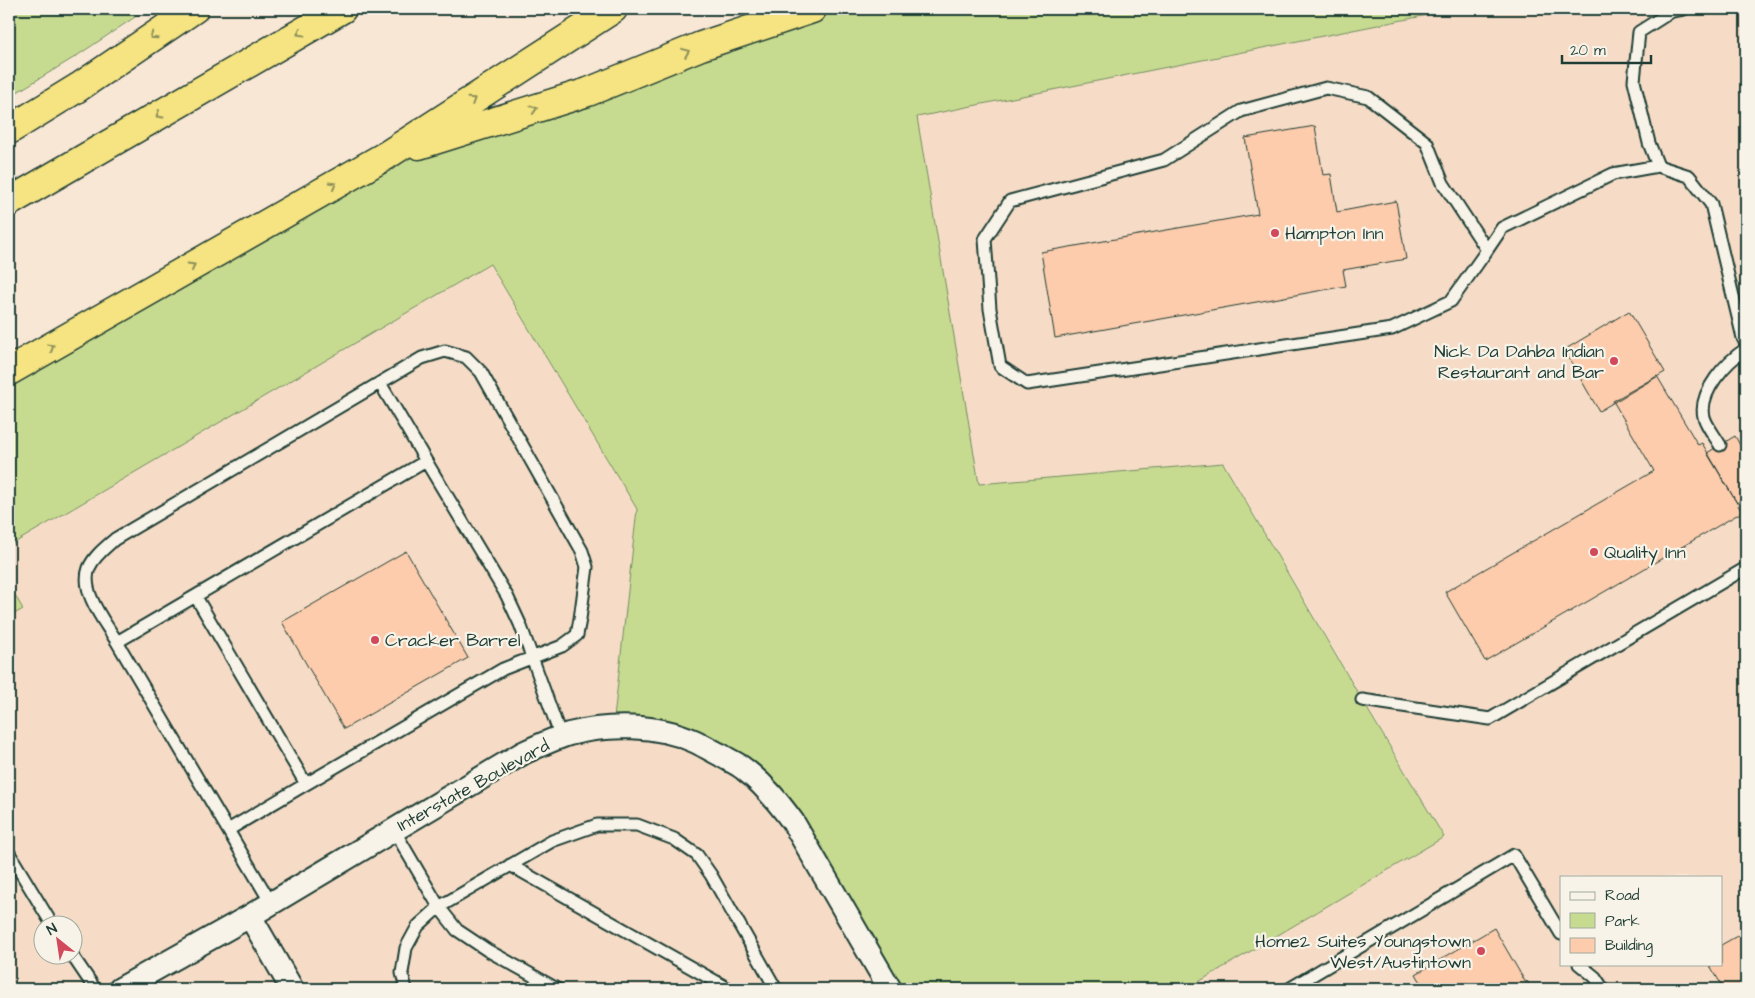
<svg xmlns="http://www.w3.org/2000/svg" width="1755" height="998" font-family="'Architects Daughter',sans-serif">
<style>
.built{fill:#f6dcc6;fill-rule:evenodd}
.green{fill:#c7db90;stroke:#738c62}
.building{fill:#fdccac;stroke:#1f3d34}
.lines{fill:none;stroke-linecap:round;stroke-linejoin:round}
.service-casing{stroke:#1f3d34;stroke-width:15}
.minor-casing{stroke:#1f3d34;stroke-width:26}
.motorway-casing{stroke:#1f3d34;stroke-width:31}
.service{stroke:#f7f3e8;stroke-width:11}
.minor{stroke:#f7f3e8;stroke-width:22}
.motorway{stroke:#f6e381;stroke-width:28}
.oneway{stroke:#8a905a}
.poi-dot{fill:#d1495b;stroke:#f7f3e8;stroke-width:2}
.labels{text-anchor:middle;stroke-width:4.5;stroke-linejoin:round;paint-order:stroke}
.poi-label{font-size:18px;fill:#1f3d34;stroke:#f7f3e8;text-anchor:start}
.street-label{font-size:18px;fill:#1f3d34;stroke:#f7f3e8}
</style>
<rect width="100%" height="100%" fill="#f9e7d6"/>
<filter id="ink" filterUnits="userSpaceOnUse"><feTurbulence type="fractalNoise" baseFrequency=".02" numOctaves="2"/><feDisplacementMap in="SourceGraphic" scale="10" xChannelSelector="R" yChannelSelector="G"/><feConvolveMatrix kernelMatrix="1 2 1 2 8 2 1 2 1" color-interpolation-filters="sRGB"/></filter>
<g filter="url(#ink)">
<!-- built -->
<path class="built" d="M1458,9H1746V989H1198L1194,984L1444,837L1224,463L979,485L916,117ZM1561,877H1721V964H1561Z
M490,264L637,509L613,727L649,729L761,783L890,989H9V617L22,609L9,585V546ZM42,926H72V956H42Z"/>
<!-- green -->
<path class="green" d="M9,9H147L75,57L9,97Z
M812,9H1458L917,117L979,484L1223,463L1362,700L1444,837L1195,984L1198,989H890L793,822L694,741L613,727L637,509L490,264L9,546V370L387,155Z
M9,585L23,609L9,617Z"/>
<!-- building -->
<path class="building" d="M1315,126L1323,175L1331,174L1337,212L1396,201L1406,259L1343,270L1346,286L1055,338L1041,252L1258,214L1245,138Z
M1629,311L1665,372L1599,411L1564,350Z
M1657,376L1698,445L1702,443L1742,512L1485,661L1445,592L1654,471L1613,401Z
M1735,436L1746,456V497L1737,503L1707,453Z
M406,551L468,658L344,729L282,622Z
M1494,928L1526,983L1527,981L1531,987L1528,989H1425L1416,974Z
M1746,931V989H1715L1714,988L1721,984L1709,964H1721V945Z"/>
<g class="lines">
<defs>
<path id="service" d="M1658,166L1649,143L1634,81L1639,32L1672,11L1684,9
M1487,250L1443,183L1427,143L1368,97L1326,88L1241,111L1164,160L1010,201L985,239L990,309L1000,366L1027,384L1392,329L1451,301L1485,253L1487,250L1502,228L1613,174L1658,166L1689,176L1711,204L1743,338L1746,344
M380,383L426,461
M1720,445C1715,436 1707,427 1704,417C1698,392 1727,361 1746,349
M196,597L306,784L228,830
M117,642C105,622 80,592 89,568C94,556 106,547 115,539L422,358L445,351L466,357L481,372L582,551L587,567L580,619L577,635L562,646L503,669L306,784
M1362,700L1490,719L1746,568
M394,830L439,907L552,841L597,825H637L674,839L697,855L711,875L776,989
M9,853L53,926
M510,865L729,989
M271,903L117,642L426,461L507,596L520,624L561,737
M72,955L95,989
M1579,964L1595,977L1603,989
M406,989L402,973L406,948L418,926L439,907L457,930L487,950L557,989
M1289,989L1514,855L1561,934"/>
<path id="minor" d="M250,916L292,989
M120,989L250,916L523,753C538,746 553,739 569,734C608,724 657,724 694,741C703,745 712,751 721,755C728,760 737,763 744,769C764,784 779,803 793,822L890,989"/>
<path id="motorway" d="M9,130L79,87L194,9
M419,145L588,92L701,46L812,9
M9,202L342,9
M9,371L387,155L613,9"/>
</defs>
<!-- service casing -->
<use href="#service" class="service-casing"/>
<!-- minor casing -->
<use href="#minor" class="minor-casing"/>
<!-- motorway casing -->
<use href="#motorway" class="motorway-casing"/>
<!-- service -->
<use href="#service" class="service"/>
<!-- minor -->
<use href="#minor" class="minor"/>
<!-- motorway -->
<use href="#motorway" class="motorway"/>
</g>
<!-- one-way arrows -->
<defs><path id="oneway-chevron" d="M-2-3.5L2.5 0L-2 3.5" fill="none" stroke-width="1.6" stroke-linecap="round" stroke-linejoin="round" transform="scale(1.25)"/></defs>
<g class="oneway">
<use href="#oneway-chevron" transform="translate(300 33) rotate(150)"/>
<use href="#oneway-chevron" transform="translate(153 36) rotate(146)"/>
<use href="#oneway-chevron" transform="translate(686 52) rotate(-22)"/>
<use href="#oneway-chevron" transform="translate(472 100) rotate(-33)"/>
<use href="#oneway-chevron" transform="translate(534 109) rotate(-17)"/>
<use href="#oneway-chevron" transform="translate(159 115) rotate(150)"/>
<use href="#oneway-chevron" transform="translate(333 185) rotate(-30)"/>
<use href="#oneway-chevron" transform="translate(192 266) rotate(-30)"/>
<use href="#oneway-chevron" transform="translate(51 347) rotate(-30)"/>
</g>
</g>
<!-- markers -->
<g class="poi-dot">
<circle cx="1275" cy="233" r="5"/>
<circle cx="1614" cy="361" r="5"/>
<circle cx="1594" cy="552" r="5"/>
<circle cx="375" cy="640" r="5"/>
<circle cx="1481" cy="951" r="5"/>
</g>
<g class="labels">
<!-- poi labels -->
<g class="poi-label">
<text x="1285" y="239">Hampton Inn</text>
<text x="1604" y="357" text-anchor="end">Nick Da Dahba Indian<tspan x="1604" dy="21">Restaurant and Bar</tspan></text>
<text x="1604" y="558">Quality Inn</text>
<text x="385" y="646">Cracker Barrel</text>
<text x="1471" y="947" text-anchor="end">Home2 Suites Youngstown<tspan x="1471" dy="21">West/Austintown</tspan></text>
</g>
<!-- street labels -->
<g class="street-label">
<text transform="translate(473 785) rotate(-29)" y="6">Interstate Boulevard</text>
</g>
</g>
<!-- margin -->
<rect width="1755" height="998" fill="none" stroke="#f7f3e8" stroke-width="30"/>
<rect x="15" y="15" width="1725" height="968" fill="none" stroke="#1f3d34" stroke-width="2" filter="url(#ink)"/>
<!-- legend -->
<rect x="1560" y="876" width="162" height="90" fill="#f7f3e8" stroke="#a1aaa0"/>
<rect x="1570" y="892" width="25" height="8" fill="#f7f3e8" stroke="#a1aaa0"/>
<text x="1605" y="900" font-size="15" fill="#1f3d34">Road</text>
<rect x="1570" y="913" width="25" height="15" fill="#c7db90" stroke="#a1aaa0"/>
<text x="1605" y="926" font-size="15" fill="#1f3d34">Park</text>
<rect x="1570" y="938" width="25" height="15" fill="#fdccac" stroke="#a1aaa0"/>
<text x="1605" y="950" font-size="15" fill="#1f3d34">Building</text>
<!-- north arrow -->
<g transform="translate(58 940) rotate(330)"><circle r="24" fill="#f7f3e8" stroke="#a1aaa0"/>
<path d="M0-4L9 19L0 12L-9 19Z" fill="#d1495b"/>
<text y="-8" font-size="14" font-weight="bold" text-anchor="middle" fill="#1f3d34">N</text>
</g>
<!-- scale -->
<path d="M1562 55v8h89v-8" fill="none" stroke="#1f3d34" stroke-width="2.5"/>
<text x="1570" y="55" font-size="15" fill="#1f3d34" stroke="#f7f3e8" stroke-width="4" paint-order="stroke">20 m</text>
</svg>
